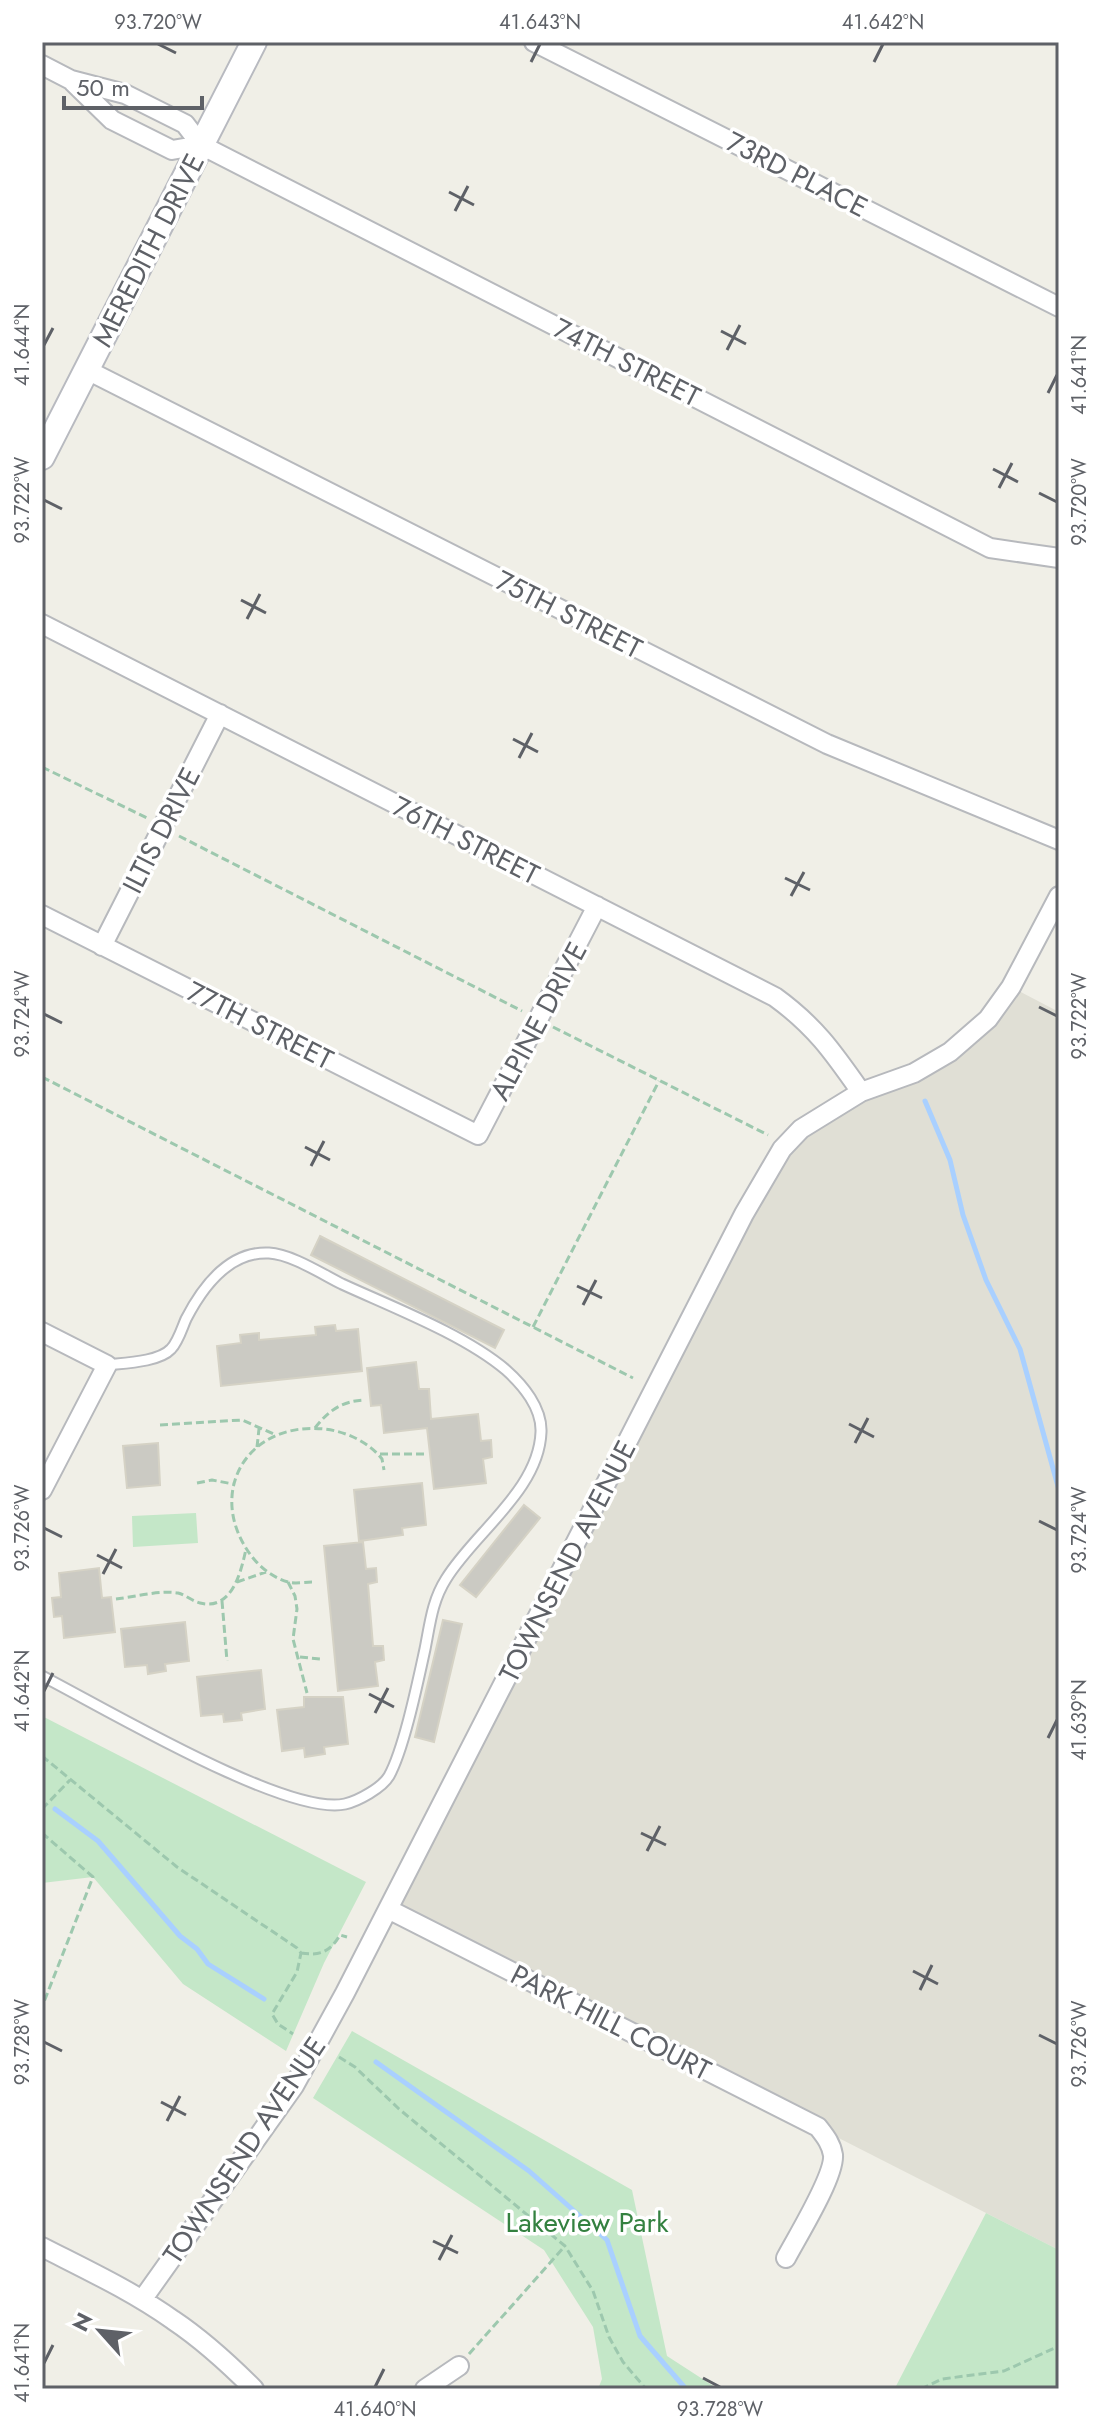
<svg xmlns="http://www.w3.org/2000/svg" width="1101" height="2431" font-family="Jost,sans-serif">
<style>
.education{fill:#e0dfd5}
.green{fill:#c4e7c8}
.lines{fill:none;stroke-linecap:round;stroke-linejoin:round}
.stream{stroke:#a9d0ff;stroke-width:5}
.building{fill:#cbcac3;stroke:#d5d2c5;stroke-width:2}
.lane-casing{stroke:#b7b9bd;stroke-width:13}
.street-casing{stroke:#b7b9bd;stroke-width:22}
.secondary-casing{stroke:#b8bac0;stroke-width:28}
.path{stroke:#9dc8ae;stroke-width:3;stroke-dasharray:8 4;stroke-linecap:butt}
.lane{stroke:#fff;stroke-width:9}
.street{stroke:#fff;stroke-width:18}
.secondary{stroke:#fff;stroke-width:24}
.ticks{fill:none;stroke:#5e6167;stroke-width:3}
.labels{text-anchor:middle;stroke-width:7;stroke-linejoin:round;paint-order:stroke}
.street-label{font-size:28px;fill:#5e6167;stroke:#fff}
.park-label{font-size:28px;fill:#348140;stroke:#fff}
.neatline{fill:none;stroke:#5e6167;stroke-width:3}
.ticks-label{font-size:20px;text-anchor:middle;fill:#5e6167}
</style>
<rect width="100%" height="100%" fill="#f0efe7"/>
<!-- education -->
<path class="education" d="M1011,987L1059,1012V2250L388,1909L744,1214L801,1129L914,1073Z"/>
<!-- green -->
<path class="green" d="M196,1513L198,1543L133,1547L132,1516Z
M42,1716L366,1882L324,1963L286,2051L183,1984L93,1877L42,1883Z
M352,2031L632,2190L667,2356L718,2389H598L602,2379L593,2327L544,2250L313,2098Z
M986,2213L1059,2250V2389H892L895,2388Z"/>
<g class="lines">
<!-- stream -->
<path class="stream" d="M925,1101L950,1160L963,1215L986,1280L1020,1349L1059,1490
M55,1809L98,1841L180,1936L197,1949L208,1964L264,1999
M376,2062L529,2171L607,2240L640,2336L686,2389"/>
</g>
<!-- building -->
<path class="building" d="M320,1236L504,1330L495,1348L311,1255Z
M335,1325L336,1331L358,1329L362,1371L221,1386L217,1346L241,1343L240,1335L259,1333V1340L316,1335L315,1327Z
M416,1362L419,1389H429L431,1419L478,1414L481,1441L491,1440L492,1457L483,1459L486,1483L434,1489L427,1428L384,1433L381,1405L371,1406L367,1368Z
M158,1443L160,1485L127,1488L123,1446Z
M422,1483L426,1525L402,1528L403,1535L359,1541L354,1490Z
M524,1505L540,1518L476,1597L460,1585Z
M363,1542L366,1569L376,1568L377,1582L368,1584L373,1646H383L384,1660L375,1662L378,1686L338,1691L324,1546Z
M99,1568L102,1598L111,1597L115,1632L64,1638L62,1616L54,1617L52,1598L61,1597L59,1573Z
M443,1620L462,1624L434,1742L415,1737Z
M185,1622L189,1661L165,1664L166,1671L148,1674L147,1665L125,1667L121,1629Z
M261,1670L265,1709L241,1713L242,1720L224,1722L223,1714L201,1716L197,1677Z
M304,1697H343L348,1744L324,1747L325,1754L305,1757L304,1748L282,1751L277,1710L304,1707Z"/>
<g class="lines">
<defs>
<path id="lane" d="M42,1676C101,1706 287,1817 345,1804C358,1801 382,1788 389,1776C404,1749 418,1681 425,1649C430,1624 432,1601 446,1579C474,1533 539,1490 541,1432C542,1408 523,1385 506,1370C465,1335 392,1307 342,1284C322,1274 291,1254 269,1253C229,1251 202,1288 186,1319C182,1328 178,1342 171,1349C159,1362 124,1363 107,1365"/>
<path id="street" d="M534,42L1059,307
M42,65L71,80L125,94L185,124L201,145L990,548L1059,558
M73,82L112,120L172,150L201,145
M87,370L827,744L1059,840
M42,624L775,997C815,1026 833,1052 861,1092
M42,915L478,1135L597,906
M102,946L220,714
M42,1332L107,1365L42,1490
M388,1909L818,2127C825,2136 831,2143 833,2155C835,2176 797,2237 786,2258
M42,2247C87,2270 132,2291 173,2320C203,2340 229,2364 254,2389
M142,2300L294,2086L345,1993L744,1214L782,1149L801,1129L861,1092L914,1073L950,1052L988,1019L1011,987L1059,896
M425,2389L459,2366"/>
<path id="secondary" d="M42,457L254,42"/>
</defs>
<!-- lane casing -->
<use href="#lane" class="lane-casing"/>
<!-- street casing -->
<use href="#street" class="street-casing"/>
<!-- secondary casing -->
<use href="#secondary" class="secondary-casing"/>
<!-- path -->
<path class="path" d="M42,767L149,819
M179,836L522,1011
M553,1027L768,1135
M42,1077L633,1378
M533,1327L659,1081
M160,1425L242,1420L276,1435
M315,1428C329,1410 342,1401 365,1400
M257,1447L259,1429
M380,1454H424
M197,1483L212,1480L233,1484
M237,1582L266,1572
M288,1582L295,1596L297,1609L293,1639L307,1693
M312,1582C305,1582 295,1584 288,1582C274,1578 262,1569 253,1558C204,1496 245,1421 324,1429C345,1431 369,1442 382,1459L384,1470
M116,1599C134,1597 159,1590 178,1593C186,1595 192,1601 200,1603C232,1611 241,1572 246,1549
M222,1601L227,1661
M300,1657L320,1659
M42,1756L177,1867L297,1948L301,1953L297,1972L272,2014L278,2024L293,2034
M42,1809L70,1780
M42,1833L93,1877L42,2007
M301,1953C320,1956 330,1952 340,1935L347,1937
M339,2057L355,2067L399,2109L565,2246L593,2291L609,2337L623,2362L646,2389
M469,2354L565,2246
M921,2389L942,2379L1004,2371L1059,2346"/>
<!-- lane -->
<use href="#lane" class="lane"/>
<!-- street -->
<use href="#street" class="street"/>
<!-- secondary -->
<use href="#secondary" class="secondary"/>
</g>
<!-- ticks -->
<path class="ticks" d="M158,44L176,53M531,62L540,44M874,62L883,44M449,192L474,205M455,211L468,186M721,331L746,344M44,345L53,328M727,350L740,325M1048,393L1057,375M993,469L1018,482M999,488L1012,463M1039,493L1057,502M44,500L62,509M241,600L266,613M247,619L260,594M513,739L538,752M519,758L532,733M785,878L810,890M791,896L804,872M1039,1007L1057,1016M44,1014L62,1023M305,1147L330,1160M311,1166L324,1141M577,1286L602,1298M583,1305L596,1280M849,1424L874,1437M855,1443L868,1418M1039,1521L1057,1530M44,1528L62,1537M97,1555L122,1568M103,1574L116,1549M44,1691L53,1673M369,1694L394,1707M375,1713L388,1688M1048,1738L1057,1720M641,1833L666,1845M647,1851L660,1826M913,1971L938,1984M920,1990L932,1965M1039,2035L1057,2044M44,2042L62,2051M161,2102L186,2115M167,2121L180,2096M433,2241L458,2253M439,2260L452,2235M44,2363L53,2345M703,2378L720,2387M375,2387L384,2369"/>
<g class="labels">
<!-- street labels -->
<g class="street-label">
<text transform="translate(797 174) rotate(27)" y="10">73RD PLACE</text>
<text transform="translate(148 250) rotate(-63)" y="10">MEREDITH DRIVE</text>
<text transform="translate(627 362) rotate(27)" y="10">74TH STREET</text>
<text transform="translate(569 614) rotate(27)" y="10">75TH STREET</text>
<text transform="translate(161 830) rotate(-63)" y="10">ILTIS DRIVE</text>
<text transform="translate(466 840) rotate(27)" y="10">76TH STREET</text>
<text transform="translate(538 1021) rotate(-62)" y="10">ALPINE DRIVE</text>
<text transform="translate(260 1025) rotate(27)" y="10">77TH STREET</text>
<text transform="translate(567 1561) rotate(-63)" y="10">TOWNSEND AVENUE</text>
<text transform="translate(611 2022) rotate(27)" y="10">PARK HILL COURT</text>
<text transform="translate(244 2150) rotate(-56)" y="10">TOWNSEND AVENUE</text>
</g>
<!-- park labels -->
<g class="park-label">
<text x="587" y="2232">Lakeview Park</text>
</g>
</g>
<!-- border -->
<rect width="1101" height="2431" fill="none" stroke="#ffffff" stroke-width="88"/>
<!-- north arrow -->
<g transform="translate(100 2331) rotate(297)" stroke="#ffffff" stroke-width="6" paint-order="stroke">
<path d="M0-6L14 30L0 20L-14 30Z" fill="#5e6167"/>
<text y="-12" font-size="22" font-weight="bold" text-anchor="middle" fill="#5e6167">N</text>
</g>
<!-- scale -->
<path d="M64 96v12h138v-12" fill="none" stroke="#5e6167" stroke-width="4"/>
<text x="76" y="96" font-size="24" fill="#5e6167" stroke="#ffffff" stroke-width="6" paint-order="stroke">50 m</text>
<rect x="44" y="44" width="1013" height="2343" class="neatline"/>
<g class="ticks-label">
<text x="158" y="29">93.720°W</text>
<text x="540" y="29">41.643°N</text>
<text x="883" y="29">41.642°N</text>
<text transform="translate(22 345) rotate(-90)" y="7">41.644°N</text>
<text transform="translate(1079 375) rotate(-90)" y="7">41.641°N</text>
<text transform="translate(22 500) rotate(-90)" y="7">93.722°W</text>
<text transform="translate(1079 502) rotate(-90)" y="7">93.720°W</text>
<text transform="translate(22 1014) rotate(-90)" y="7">93.724°W</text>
<text transform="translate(1079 1016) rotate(-90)" y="7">93.722°W</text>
<text transform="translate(22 1528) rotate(-90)" y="7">93.726°W</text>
<text transform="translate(1079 1530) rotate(-90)" y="7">93.724°W</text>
<text transform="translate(22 1691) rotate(-90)" y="7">41.642°N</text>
<text transform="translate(1079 1720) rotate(-90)" y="7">41.639°N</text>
<text transform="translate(22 2042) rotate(-90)" y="7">93.728°W</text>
<text transform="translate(1079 2044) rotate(-90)" y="7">93.726°W</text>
<text transform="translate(22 2363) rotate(-90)" y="7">41.641°N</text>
<text x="375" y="2416">41.640°N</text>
<text x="720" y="2416">93.728°W</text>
</g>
</svg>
